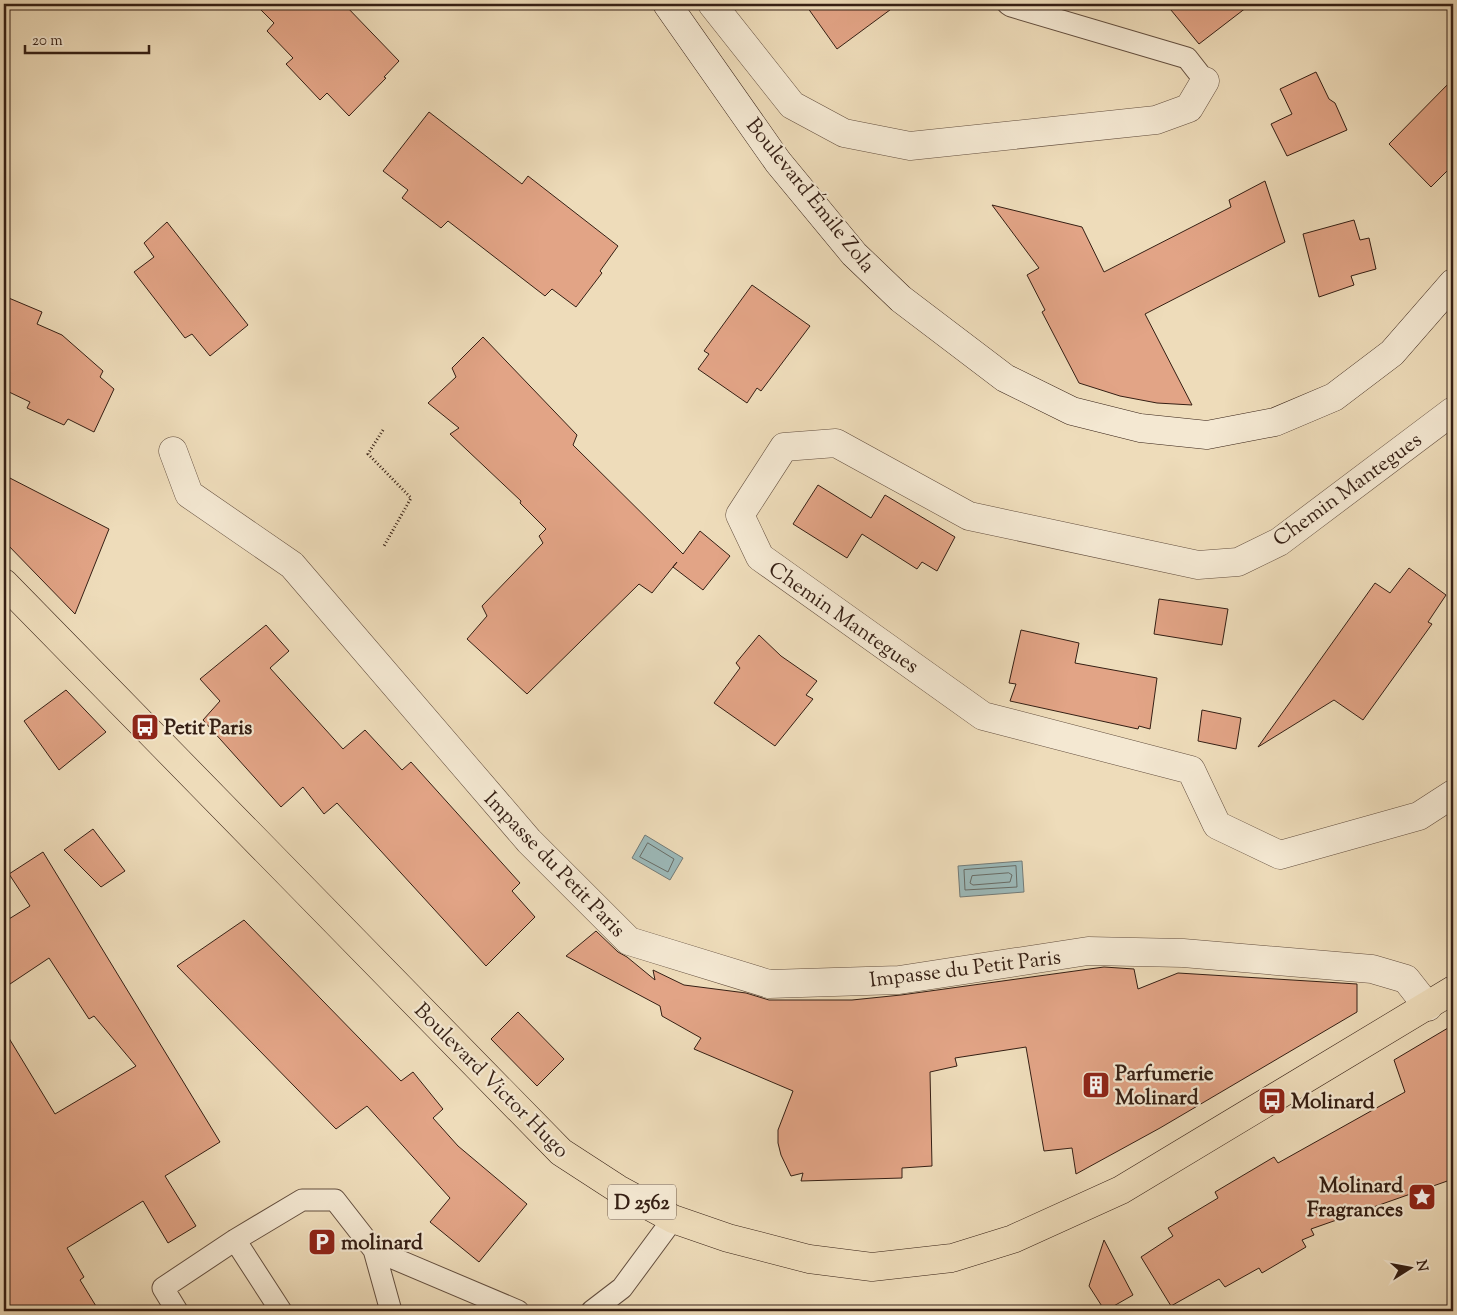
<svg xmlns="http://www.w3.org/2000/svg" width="1457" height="1315" font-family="'Sorts Mill Goudy',serif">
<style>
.water{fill:#9cb9b9;stroke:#737b77}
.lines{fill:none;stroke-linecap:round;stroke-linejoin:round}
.shore{stroke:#686c66;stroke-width:1}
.building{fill:#e2a486;stroke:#351f14}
.service-casing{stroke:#634e3e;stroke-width:23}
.minor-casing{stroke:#634e3e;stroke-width:29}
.secondary-casing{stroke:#351f14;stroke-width:29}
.primary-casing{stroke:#351f14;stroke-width:29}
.path{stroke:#351f14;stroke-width:3;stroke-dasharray:1 2.5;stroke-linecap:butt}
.service{stroke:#f4e8d2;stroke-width:21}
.minor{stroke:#f4e8d2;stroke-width:28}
.secondary{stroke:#f4e8d2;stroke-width:28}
.primary{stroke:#eedcba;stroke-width:28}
.labels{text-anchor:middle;stroke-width:4.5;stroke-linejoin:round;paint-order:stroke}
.shield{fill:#f4e8d2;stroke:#6e5b4d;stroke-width:1}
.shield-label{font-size:20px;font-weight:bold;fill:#351f14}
.street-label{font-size:21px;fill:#351f14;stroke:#f4e8d2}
.poi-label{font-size:21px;font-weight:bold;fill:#351f14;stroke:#f4e8d2;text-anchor:start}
</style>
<rect width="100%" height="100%" fill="#eedcba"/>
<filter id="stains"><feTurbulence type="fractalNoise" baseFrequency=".004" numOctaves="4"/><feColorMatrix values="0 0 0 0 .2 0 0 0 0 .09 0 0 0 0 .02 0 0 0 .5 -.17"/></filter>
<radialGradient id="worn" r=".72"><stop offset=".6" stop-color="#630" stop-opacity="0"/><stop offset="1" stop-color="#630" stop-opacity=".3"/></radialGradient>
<!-- water -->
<path class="water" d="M645,835L683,858L670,880L632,858Z
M1022,861L1024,892L960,897L958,866Z"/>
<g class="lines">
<!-- shore -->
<path class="shore" d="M648,843L674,859L668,872L640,857Z
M1016,866L1017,887L965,890L964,870Z
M1009,873L1012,875L1010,882L973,885L970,883L972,876Z"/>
</g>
<!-- building -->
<path class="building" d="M255,4H344L399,61L384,77L386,78L349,116L327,93L320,100L286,64L293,58L267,31L274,23Z
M805,4H898L837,49Z
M1166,4H1251L1199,44Z
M1316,72L1329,99L1335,103L1347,130L1287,156L1271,124L1292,114L1280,89Z
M1453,79V165L1431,187L1389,144Z
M429,112L522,184L528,176L618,246L600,271L602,273L576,307L552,289L545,296L448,221L441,228L402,198L408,190L383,171Z
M1265,181L1285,242L1145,314L1192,405L1157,403L1120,396L1079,383L1042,312L1045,310L1027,275L1039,268L992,205L1082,227L1104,272L1231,207L1229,200Z
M1354,220L1360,240L1369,238L1376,269L1351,276L1354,285L1319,297L1303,234Z
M167,222L248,325L210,356L192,334L185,338L134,272L154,257L144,243Z
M752,285L810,326L761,391L757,388L747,403L698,369L709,354L704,351Z
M4,296L42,312L37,324L62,335L103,371L100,377L114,389L94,432L68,419L64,425L27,408L30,402L9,392L4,402Z
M483,337L577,435L573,445L683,554L700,531L730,556L703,590L673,567L677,562L652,593L639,584L527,694L467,639L487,616L482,606L543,543L539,536L546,529L520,503L521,501L450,434L459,428L428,403L456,377L452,368Z
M4,475L109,529L75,614L4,541Z
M818,485L871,518L885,495L955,537L937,571L922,562L917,569L862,534L847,558L793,524Z
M1409,568L1446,595L1428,622L1432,624L1363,720L1334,700L1258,747L1375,583L1390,593Z
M1159,599L1228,609L1222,645L1154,634Z
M266,625L289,651L270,668L343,749L365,730L402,770L411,762L520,883L512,891L535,917L486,966L337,803L324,814L303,787L281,807L203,720L220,701L200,679Z
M1021,630L1079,643L1075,663L1157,678L1150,729L1139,726L1138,729L1010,701L1016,684L1009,683Z
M759,635L781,656L817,681L806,695L813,699L775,746L714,703L740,668L736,663Z
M66,690L106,732L59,770L24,721Z
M1202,710L1241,718L1236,749L1198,741Z
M93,829L125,871L101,887L64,850Z
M43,852L220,1142L165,1176L196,1226L168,1243L143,1201L67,1248L84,1277L80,1280L99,1311H4V1030L55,1114L136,1066L94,1016L89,1019L49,958L4,988V922L30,906L9,874Z
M244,920L401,1081L413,1072L443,1109L433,1118L458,1146L527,1204L479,1262L430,1222L450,1198L367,1106L336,1129L177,966Z
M596,931L618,952L627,957L655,980L653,970L684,985L746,993L769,1000H852L901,995L1104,967L1134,969L1138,989L1178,973L1357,984V1012L1160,1128L1076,1174L1072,1148L1044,1151L1026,1047L955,1058L957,1066L930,1072L932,1166L902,1168V1178L801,1181L803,1173L791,1176L781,1155L778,1143V1130L793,1091L694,1049L701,1038L662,1016L660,1006L566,956Z
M518,1012L564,1059L537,1086L491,1039Z
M1453,1025V1179L1311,1229L1314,1235L1302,1240L1306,1247L1262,1273L1259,1268L1225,1287L1219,1279L1171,1306L1141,1257L1173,1236L1168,1228L1218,1198L1215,1192L1274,1157L1278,1163L1405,1092L1394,1060Z
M1104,1240L1133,1295L1105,1311L1089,1286Z"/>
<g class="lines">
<defs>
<path id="service" d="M1008,4L1011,6L1187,58L1205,81
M235,1240L281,1311
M374,1250L518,1311
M177,1311L163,1288L235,1240L302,1200H335L374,1250L391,1311
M592,1311L622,1288L673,1219"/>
<path id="minor" d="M712,4L792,105L844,133L910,146L1156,120L1189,108L1205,81
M1453,411L1279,542L1238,562L1198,565L969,516L836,443L784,447L740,515L760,557L983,716L1191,770L1217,825L1280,855L1419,816L1453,794
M173,451L189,494L292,565L529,841L629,941L769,984L899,980L1088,951L1183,953L1372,969L1406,979L1428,1007"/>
<path id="secondary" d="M667,4L778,162L854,254L901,299L1005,378L1072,411L1140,428L1207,435L1275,422L1334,397L1392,353L1453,283"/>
<path id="primary" d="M4,583L561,1152L618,1189L673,1219L728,1238L809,1259L872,1267L952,1258L1013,1239L1121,1190L1453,990"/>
</defs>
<!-- service casing -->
<use href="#service" class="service-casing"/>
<!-- minor casing -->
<use href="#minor" class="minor-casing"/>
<!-- secondary casing -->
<use href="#secondary" class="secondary-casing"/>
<!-- primary casing -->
<use href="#primary" class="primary-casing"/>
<!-- path -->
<path class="path" d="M383,430L368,454L411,498L384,546"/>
<!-- service -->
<use href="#service" class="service"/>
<!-- minor -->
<use href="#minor" class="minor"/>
<!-- secondary -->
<use href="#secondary" class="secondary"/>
<!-- primary -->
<use href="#primary" class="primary"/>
</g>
<!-- icons -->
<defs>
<symbol id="bus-square" viewBox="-11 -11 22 22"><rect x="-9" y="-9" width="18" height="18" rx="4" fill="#8f2418" stroke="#f4e8d2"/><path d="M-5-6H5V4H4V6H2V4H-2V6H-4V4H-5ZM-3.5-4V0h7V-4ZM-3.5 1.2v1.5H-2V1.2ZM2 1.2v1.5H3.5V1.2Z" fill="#fff"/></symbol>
<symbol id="building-square" viewBox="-11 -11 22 22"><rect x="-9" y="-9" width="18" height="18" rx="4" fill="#8f2418" stroke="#f4e8d2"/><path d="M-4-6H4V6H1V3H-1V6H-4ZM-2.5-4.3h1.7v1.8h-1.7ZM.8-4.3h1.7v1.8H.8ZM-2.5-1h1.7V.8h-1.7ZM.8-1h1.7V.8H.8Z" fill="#fff"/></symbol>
<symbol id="sight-square" viewBox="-11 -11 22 22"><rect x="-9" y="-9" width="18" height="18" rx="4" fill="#8f2418" stroke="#f4e8d2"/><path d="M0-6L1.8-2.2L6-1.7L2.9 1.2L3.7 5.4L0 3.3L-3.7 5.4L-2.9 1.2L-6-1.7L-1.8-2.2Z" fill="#fff"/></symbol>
<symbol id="parking-square" viewBox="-11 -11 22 22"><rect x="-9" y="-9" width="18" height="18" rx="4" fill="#8f2418" stroke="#f4e8d2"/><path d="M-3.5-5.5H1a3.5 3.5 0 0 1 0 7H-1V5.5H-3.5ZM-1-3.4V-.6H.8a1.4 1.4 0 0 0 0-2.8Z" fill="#fff"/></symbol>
</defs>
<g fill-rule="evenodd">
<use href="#bus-square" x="129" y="711" width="32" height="32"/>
<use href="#building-square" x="1080" y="1069" width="32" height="32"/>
<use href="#bus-square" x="1256" y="1085" width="32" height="32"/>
<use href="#sight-square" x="1406" y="1181" width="32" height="32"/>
<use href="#parking-square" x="306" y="1226" width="32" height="32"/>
</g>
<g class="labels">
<!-- shield labels -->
<rect class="shield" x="608" y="1184.5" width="68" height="35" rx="4"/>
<g class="shield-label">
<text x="642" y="1209">D 2562</text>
</g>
<!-- street labels -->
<g class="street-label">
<text transform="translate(811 195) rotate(51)" y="7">Boulevard Émile Zola</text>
<text transform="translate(1347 489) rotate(-36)" y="7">Chemin Mantegues</text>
<text transform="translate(844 617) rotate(35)" y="7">Chemin Mantegues</text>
<text transform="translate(555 864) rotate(46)" y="7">Impasse du Petit Paris</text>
<text transform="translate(965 968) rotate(-7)" y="7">Impasse du Petit Paris</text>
<text transform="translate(492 1080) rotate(45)" y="7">Boulevard Victor Hugo</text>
</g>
<!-- poi labels -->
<g class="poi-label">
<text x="164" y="734">Petit Paris</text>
<text x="1115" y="1080">Parfumerie<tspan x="1115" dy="24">Molinard</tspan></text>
<text x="1291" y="1108">Molinard</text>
<text x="1403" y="1192" text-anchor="end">Molinard<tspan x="1403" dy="24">Fragrances</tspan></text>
<text x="341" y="1249">molinard</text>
</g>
</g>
<!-- margin -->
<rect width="1457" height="1315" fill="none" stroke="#eedcba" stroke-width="20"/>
<rect x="5" y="5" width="1447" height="1305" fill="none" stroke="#351f14" stroke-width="2.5"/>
<rect x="10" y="10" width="1437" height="1295" fill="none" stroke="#351f14"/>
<!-- north arrow -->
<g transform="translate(1410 1268) rotate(79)" stroke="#f4e8d2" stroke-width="4" paint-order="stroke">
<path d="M0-4L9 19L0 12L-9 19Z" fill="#351f14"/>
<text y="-8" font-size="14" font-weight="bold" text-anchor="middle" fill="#351f14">N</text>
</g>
<!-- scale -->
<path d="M25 45v8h124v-8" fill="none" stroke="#351f14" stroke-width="2.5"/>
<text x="32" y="45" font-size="15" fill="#351f14" stroke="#f4e8d2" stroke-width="4" paint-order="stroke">20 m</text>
<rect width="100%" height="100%" filter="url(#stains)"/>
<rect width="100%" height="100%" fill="url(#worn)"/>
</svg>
